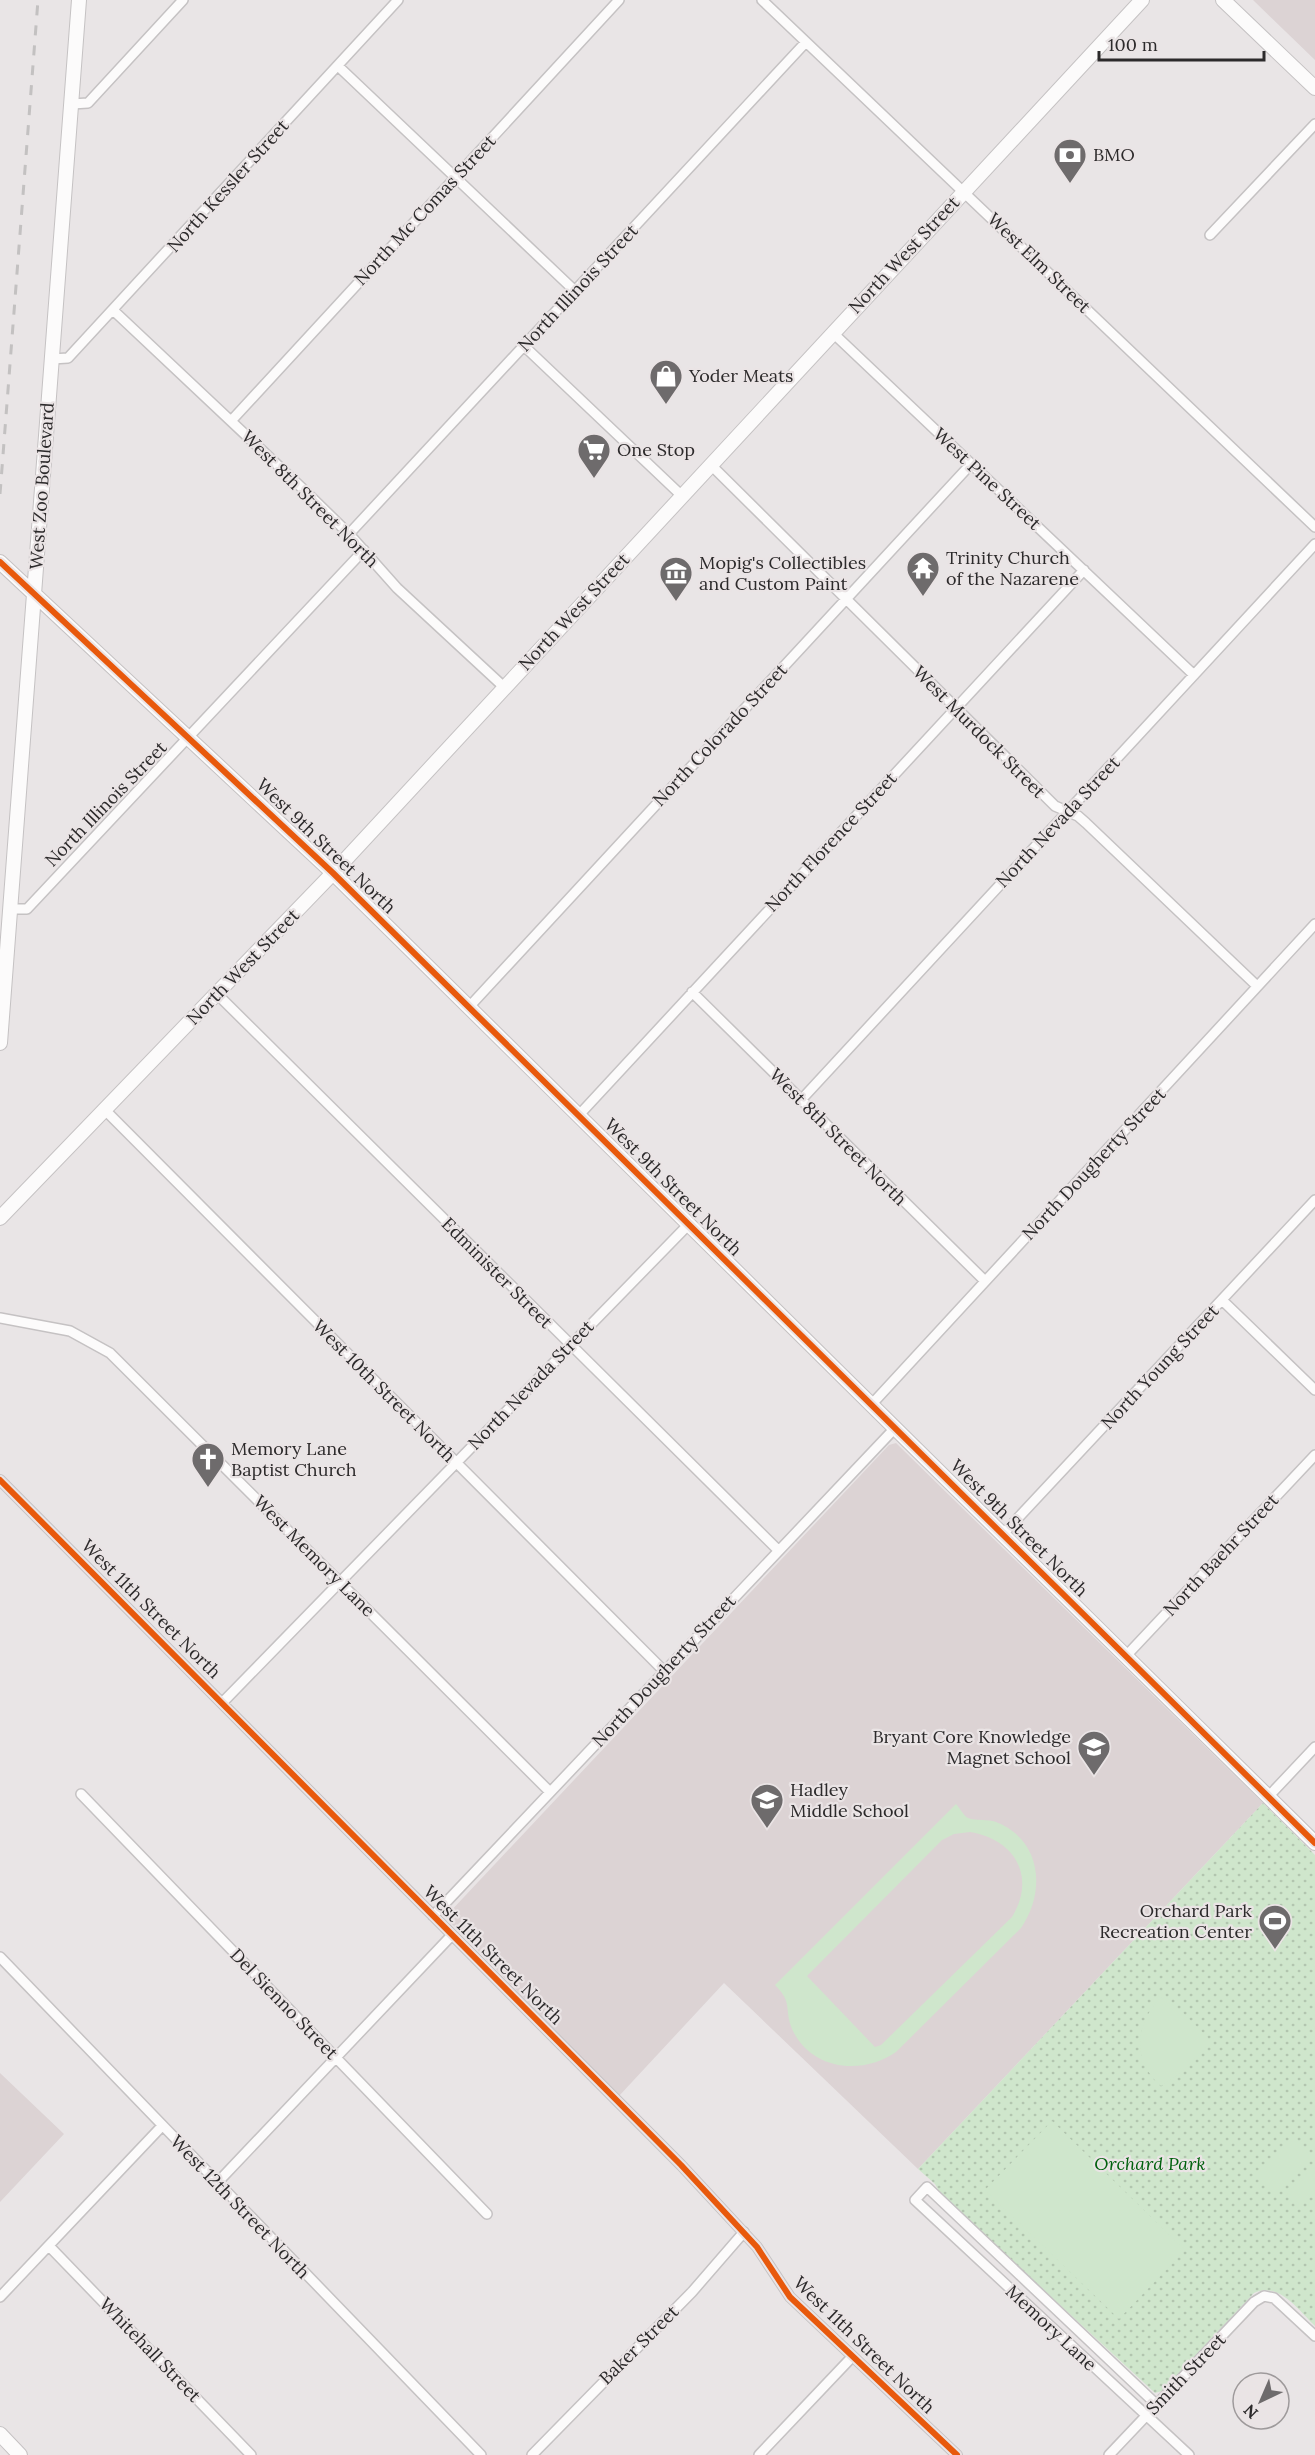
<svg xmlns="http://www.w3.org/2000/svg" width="1315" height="2455" font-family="Lora,serif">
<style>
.built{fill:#dcd3d4}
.park{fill:url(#park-dots)}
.pitch{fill:#cfe6cc;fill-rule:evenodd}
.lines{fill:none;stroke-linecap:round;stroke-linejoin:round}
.street-casing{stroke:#c5c2c3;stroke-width:12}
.secondary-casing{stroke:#c5c2c3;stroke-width:16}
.street{stroke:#fcfbfb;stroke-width:9}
.secondary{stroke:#fcfbfb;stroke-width:14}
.rail{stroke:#c3c1c1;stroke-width:3;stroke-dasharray:10 10;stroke-linecap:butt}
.cycleway-casing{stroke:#eae4e5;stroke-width:10}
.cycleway{stroke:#e8590c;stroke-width:6}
.labels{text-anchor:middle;stroke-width:4.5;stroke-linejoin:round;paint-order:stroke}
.poi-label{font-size:18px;fill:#2c2a2b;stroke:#eae4e5;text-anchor:start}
.street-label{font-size:18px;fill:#2c2a2b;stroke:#eae4e5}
.park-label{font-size:18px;font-style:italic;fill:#00610d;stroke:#eae4e5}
</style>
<defs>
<pattern id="park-dots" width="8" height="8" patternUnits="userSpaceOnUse" patternTransform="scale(1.5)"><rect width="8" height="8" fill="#cfe6cc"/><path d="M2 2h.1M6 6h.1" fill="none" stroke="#b2c5af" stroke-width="1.8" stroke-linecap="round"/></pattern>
</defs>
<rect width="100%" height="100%" fill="#e9e5e6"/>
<!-- built -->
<path class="built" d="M1253,0H1315V60Z
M896,1443L1263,1803L918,2169L724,1983L619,2096L449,1921L448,1914L889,1445Z
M0,2073L64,2134L0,2202Z"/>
<!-- park -->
<path class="park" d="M1263,1803L1315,1855V2326C1299,2311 1279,2281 1254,2293L1162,2391L1155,2393L941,2195L935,2184L918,2169Z"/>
<!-- pitch -->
<path class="pitch" d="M956,1804C959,1807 964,1816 968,1818C976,1821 988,1819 996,1822C1042,1840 1046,1892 1021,1928L896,2052C863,2075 813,2071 793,2031C783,2009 794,2004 775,1985ZM970,1832C1014,1839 1037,1876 1012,1917L881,2045L875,2047L807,1976L942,1840L954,1834Z
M1161,1997L1182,2012L1208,2038L1207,2046L1182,2072L1161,2086C1131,2060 1135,2024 1161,1997Z
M1052,2121L1185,2250L1119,2319L985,2190Z
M1290,2139L1308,2157L1275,2190L1257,2172Z
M1313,2167L1315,2191L1298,2208L1286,2195Z"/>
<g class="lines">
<defs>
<path id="street" d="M762,0L1315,527
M338,66L575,291
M72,104L88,103L183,0
M1210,235L1315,124
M114,311L302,488L349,534L397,588L505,688
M833,333L1194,675
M524,346L682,496
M52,359L68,358L398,0
M231,421L619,0
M711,465L1055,806L1078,816L1086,823L1257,986
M349,534L806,42
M10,909H27L364,550
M692,992L985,1281
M217,994L778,1550
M469,1007L971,464
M801,1100L1315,544
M105,1110L664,1671
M579,1115L1084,570
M1222,1300L1315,1390
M0,1318L70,1331L110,1353L550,1792
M872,1404L1315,924
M0,1480L681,2165L757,2247L790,2297L957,2455
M1003,1534L1315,1200
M1126,1656L1315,1455
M223,1702L689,1224
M81,1794L487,2214
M1268,1797L1315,1747
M433,1916L896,1427
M0,1957L481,2455
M217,2183L452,1935
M49,2246L251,2455
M0,2297L162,2126
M1157,2405L927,2187L915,2200L1189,2455
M532,2455L692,2292L744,2232
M759,2455L852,2357
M1109,2455L1254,2302L1264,2296L1274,2298L1315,2336"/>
<path id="secondary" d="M1223,0L1315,88
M0,562L333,873L1315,1843
M0,1043L79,0
M0,1218L333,873L1142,0
M0,2434L20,2455"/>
</defs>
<!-- street casing -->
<use href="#street" class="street-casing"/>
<!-- secondary casing -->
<use href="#secondary" class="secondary-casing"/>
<!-- street -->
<use href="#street" class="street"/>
<!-- secondary -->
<use href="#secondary" class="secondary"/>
<!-- rail -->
<path class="rail" d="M0,494L38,0"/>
<defs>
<path id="cycleway" d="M0,562L333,873L1315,1843
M0,1480L681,2165L757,2247L790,2297L957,2455"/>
</defs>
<!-- cycleway casing -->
<use href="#cycleway" class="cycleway-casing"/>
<!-- cycleway -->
<use href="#cycleway" class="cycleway"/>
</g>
<!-- icons -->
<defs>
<symbol id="bank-pin" viewBox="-11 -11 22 30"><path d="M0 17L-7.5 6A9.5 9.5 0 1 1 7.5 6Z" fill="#6e6b6c" stroke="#eae4e5"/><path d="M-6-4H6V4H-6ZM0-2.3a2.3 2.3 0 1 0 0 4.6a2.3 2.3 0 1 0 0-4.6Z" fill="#fff"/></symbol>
<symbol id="shop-pin" viewBox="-11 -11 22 30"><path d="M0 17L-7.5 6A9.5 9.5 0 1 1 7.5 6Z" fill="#6e6b6c" stroke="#eae4e5"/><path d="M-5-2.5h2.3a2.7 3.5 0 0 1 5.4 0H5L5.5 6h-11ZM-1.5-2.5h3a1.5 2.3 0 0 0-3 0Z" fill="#fff"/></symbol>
<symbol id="supermarket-pin" viewBox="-11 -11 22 30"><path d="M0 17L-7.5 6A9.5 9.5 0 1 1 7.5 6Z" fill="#6e6b6c" stroke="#eae4e5"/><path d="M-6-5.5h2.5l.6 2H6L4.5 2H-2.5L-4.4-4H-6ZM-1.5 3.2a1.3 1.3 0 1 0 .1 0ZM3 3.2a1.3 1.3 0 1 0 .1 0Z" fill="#fff"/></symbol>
<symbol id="temple-pin" viewBox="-11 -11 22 30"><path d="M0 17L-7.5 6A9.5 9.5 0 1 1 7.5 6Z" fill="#6e6b6c" stroke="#eae4e5"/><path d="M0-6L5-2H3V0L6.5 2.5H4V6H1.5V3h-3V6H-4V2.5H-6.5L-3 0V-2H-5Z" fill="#fff"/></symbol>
<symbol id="museum-pin" viewBox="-11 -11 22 30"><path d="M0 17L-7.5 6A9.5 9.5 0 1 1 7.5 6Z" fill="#6e6b6c" stroke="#eae4e5"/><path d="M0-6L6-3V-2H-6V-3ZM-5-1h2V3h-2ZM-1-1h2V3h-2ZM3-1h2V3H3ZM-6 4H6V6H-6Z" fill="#fff"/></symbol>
<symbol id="church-pin" viewBox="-11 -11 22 30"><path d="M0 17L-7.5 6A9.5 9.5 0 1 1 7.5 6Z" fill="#6e6b6c" stroke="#eae4e5"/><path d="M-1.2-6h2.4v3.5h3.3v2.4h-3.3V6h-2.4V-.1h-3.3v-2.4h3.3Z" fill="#fff"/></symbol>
<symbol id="school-pin" viewBox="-11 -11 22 30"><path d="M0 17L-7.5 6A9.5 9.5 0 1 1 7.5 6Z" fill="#6e6b6c" stroke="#eae4e5"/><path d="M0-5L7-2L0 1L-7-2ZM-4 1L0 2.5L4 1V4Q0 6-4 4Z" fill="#fff"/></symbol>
<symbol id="stadium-pin" viewBox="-11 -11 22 30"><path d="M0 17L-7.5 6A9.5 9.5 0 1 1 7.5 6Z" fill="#6e6b6c" stroke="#eae4e5"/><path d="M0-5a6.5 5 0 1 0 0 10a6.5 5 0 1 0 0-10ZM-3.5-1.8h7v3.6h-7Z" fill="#fff"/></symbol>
</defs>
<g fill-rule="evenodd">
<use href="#bank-pin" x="1051" y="136" width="38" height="52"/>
<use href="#shop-pin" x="647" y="357" width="38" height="52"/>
<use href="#supermarket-pin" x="575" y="431" width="38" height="52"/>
<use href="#temple-pin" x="904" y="549" width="38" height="52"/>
<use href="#museum-pin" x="657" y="554" width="38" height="52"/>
<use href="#church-pin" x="189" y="1440" width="38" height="52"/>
<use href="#school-pin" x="1075" y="1728" width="38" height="52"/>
<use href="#school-pin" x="748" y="1781" width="38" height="52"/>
<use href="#stadium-pin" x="1256" y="1902" width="38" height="52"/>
</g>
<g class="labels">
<!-- poi labels -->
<g class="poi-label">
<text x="1093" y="161">BMO</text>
<text x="689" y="382">Yoder Meats</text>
<text x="617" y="456">One Stop</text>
<text x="946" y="564">Trinity Church<tspan x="946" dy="21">of the Nazarene</tspan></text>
<text x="699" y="569">Mopig's Collectibles<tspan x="699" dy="21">and Custom Paint</tspan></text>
<text x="231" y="1455">Memory Lane<tspan x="231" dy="21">Baptist Church</tspan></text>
<text x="1071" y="1743" text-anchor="end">Bryant Core Knowledge<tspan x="1071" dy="21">Magnet School</tspan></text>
<text x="790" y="1796">Hadley<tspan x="790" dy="21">Middle School</tspan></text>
<text x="1252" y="1917" text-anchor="end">Orchard Park<tspan x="1252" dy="21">Recreation Center</tspan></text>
</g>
<!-- street labels -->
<g class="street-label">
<text transform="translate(228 186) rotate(-48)" y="6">North Kessler Street</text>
<text transform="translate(425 210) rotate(-47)" y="6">North Mc Comas Street</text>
<text transform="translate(904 255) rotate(-47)" y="6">North West Street</text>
<text transform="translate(1039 263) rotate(44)" y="6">West Elm Street</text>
<text transform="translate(578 288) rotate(-47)" y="6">North Illinois Street</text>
<text transform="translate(987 479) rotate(43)" y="6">West Pine Street</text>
<text transform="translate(42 486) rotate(-86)" y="6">West Zoo Boulevard</text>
<text transform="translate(310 499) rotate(45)" y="6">West 8th Street North</text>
<text transform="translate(574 612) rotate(-47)" y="6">North West Street</text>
<text transform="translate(979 732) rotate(45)" y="6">West Murdock Street</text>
<text transform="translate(720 735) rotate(-47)" y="6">North Colorado Street</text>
<text transform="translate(106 804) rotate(-46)" y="6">North Illinois Street</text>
<text transform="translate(1058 822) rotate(-47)" y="6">North Nevada Street</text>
<text transform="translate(831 842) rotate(-47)" y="6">North Florence Street</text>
<text transform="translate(326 846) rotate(44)" y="6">West 9th Street North</text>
<text transform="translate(243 967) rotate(-46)" y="6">North West Street</text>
<text transform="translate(838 1137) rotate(45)" y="6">West 8th Street North</text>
<text transform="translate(1094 1164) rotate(-47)" y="6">North Dougherty Street</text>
<text transform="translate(673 1187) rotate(45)" y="6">West 9th Street North</text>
<text transform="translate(497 1273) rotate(45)" y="6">Edminister Street</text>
<text transform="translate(1160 1367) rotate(-47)" y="6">North Young Street</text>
<text transform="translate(531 1385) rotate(-46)" y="6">North Nevada Street</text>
<text transform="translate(384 1391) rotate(45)" y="6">West 10th Street North</text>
<text transform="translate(1019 1528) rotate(45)" y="6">West 9th Street North</text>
<text transform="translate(1221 1555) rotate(-47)" y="6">North Baehr Street</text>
<text transform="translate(314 1556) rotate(45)" y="6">West Memory Lane</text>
<text transform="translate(151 1609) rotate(45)" y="6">West 11th Street North</text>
<text transform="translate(664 1671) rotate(-47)" y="6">North Dougherty Street</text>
<text transform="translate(493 1955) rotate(45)" y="6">West 11th Street North</text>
<text transform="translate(284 2004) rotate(46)" y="6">Del Sienno Street</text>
<text transform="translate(240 2207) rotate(46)" y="6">West 12th Street North</text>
<text transform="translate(1051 2328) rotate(43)" y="6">Memory Lane</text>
<text transform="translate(639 2345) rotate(-45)" y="6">Baker Street</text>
<text transform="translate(864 2345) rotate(44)" y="6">West 11th Street North</text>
<text transform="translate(150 2350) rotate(46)" y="6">Whitehall Street</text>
<text transform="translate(1186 2374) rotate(-46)" y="6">Smith Street</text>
</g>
<!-- park labels -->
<g class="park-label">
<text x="1150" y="2170">Orchard Park</text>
</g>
</g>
<!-- north arrow -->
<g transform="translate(1261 2401) rotate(224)"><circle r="28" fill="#eae4e5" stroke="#9e9a9b" stroke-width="1.5"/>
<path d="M0-4.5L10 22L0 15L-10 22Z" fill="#6e6b6c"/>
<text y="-9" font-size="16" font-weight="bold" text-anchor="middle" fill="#2c2a2b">N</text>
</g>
<!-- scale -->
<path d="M1099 51v9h165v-9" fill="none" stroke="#2c2a2b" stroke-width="3"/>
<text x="1108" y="51" font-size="18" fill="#2c2a2b" stroke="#eae4e5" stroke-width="4.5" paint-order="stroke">100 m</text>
</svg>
